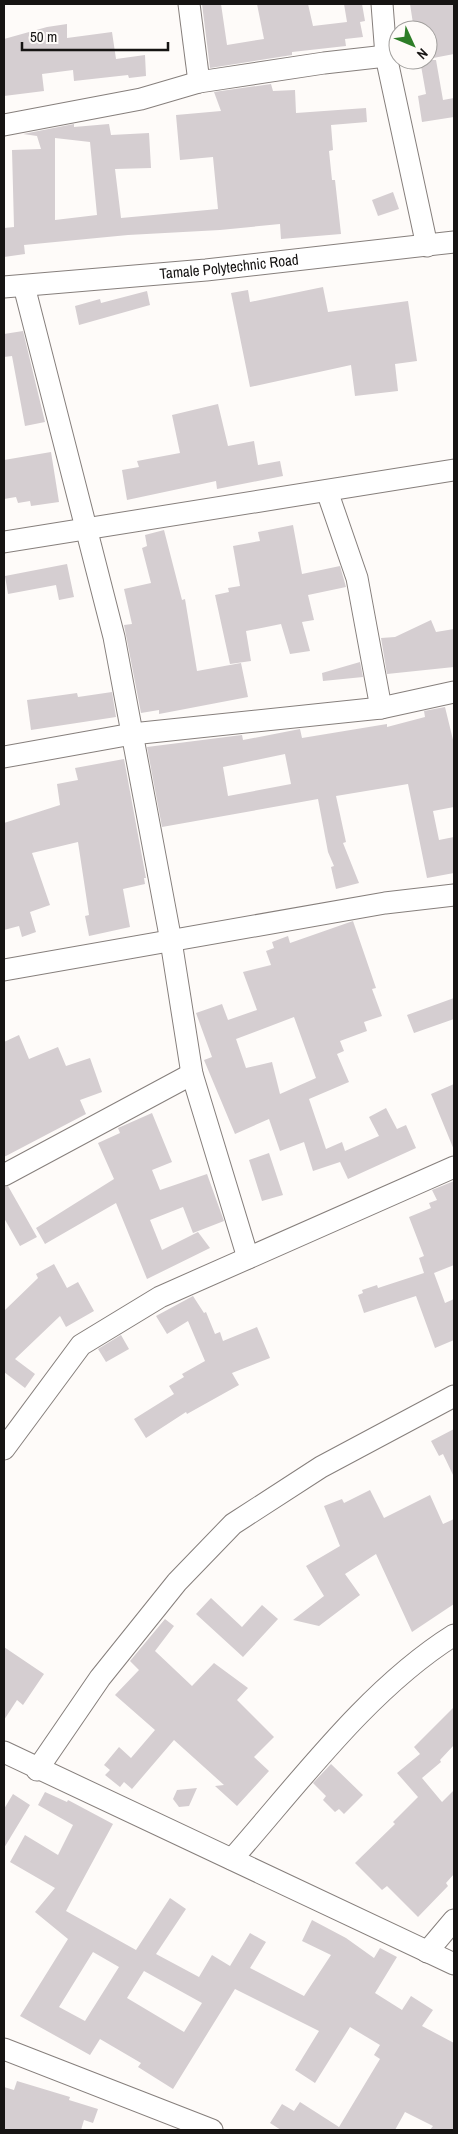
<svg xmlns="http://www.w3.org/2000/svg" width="458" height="2134" font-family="'Archivo Narrow',sans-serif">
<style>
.building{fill:#d5ced1;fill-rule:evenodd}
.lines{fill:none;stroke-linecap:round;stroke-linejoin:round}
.minor-casing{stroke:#867f7c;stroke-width:23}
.minor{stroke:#fff;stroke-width:21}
.labels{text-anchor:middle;stroke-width:4;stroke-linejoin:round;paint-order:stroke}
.street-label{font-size:15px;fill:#161413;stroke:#fefbf9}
</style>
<rect width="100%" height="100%" fill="#fefbf9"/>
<!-- building -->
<path class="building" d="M202,4H221L227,45L264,39L257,4H308L313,26L347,22L344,4H362L365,21L360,22L363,37L345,39L346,46L292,52V55L210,68Z
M410,4H454V54L428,59V30H414Z
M67,24V38L112,32L116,59L145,55L146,76L129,78L128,75L74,81L73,70L42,74L44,91L4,96V39L47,27Z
M420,60H436L443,100L454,98V117L422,122L418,96L426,94Z
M271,84L273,91L295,90L296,113L366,108L367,122L331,125L333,150L329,151L332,180H335L341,234L281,239L280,224L220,230L128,235L24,245L25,254L4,257V228L14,227L12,150L41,149L37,136L23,134L74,124V127L109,124L111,135L149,133L151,168L115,169L121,218L218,209L213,157L180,160L176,115L221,111L214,92ZM55,138L90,142L97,215L55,220Z
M393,192L399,209L378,216L372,200Z
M323,287L328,312L408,301L417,361L395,364L398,391L355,396L351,365L250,387L231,293L248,290L250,302Z
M147,291L150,305L79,325L75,306L100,299L101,303Z
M23,331L45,422L25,426L12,356L4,357V334Z
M218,404L228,446L254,441L258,465L280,461L283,476L217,489L216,481L127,500L122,470L139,467L137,461L180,453L172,415Z
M51,452L59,502L31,506L30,501L18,503L16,497L4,499V460Z
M293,525L302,574L340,566L346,587L308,595L314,620L302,622L310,651L290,654L281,624L246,631L251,661L230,664L215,595L229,592L228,588L240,586L233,546L260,541L258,532Z
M164,530L182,600L185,599L197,671L241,663L248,697L159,714V710L141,713L124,625L132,624L124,589L151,583L142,548L147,546L145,535Z
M67,564L74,597L59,600L56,585L8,594L5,576Z
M431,620L436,632L454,629V667L387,674L381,638L395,637Z
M360,662L363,677L323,681L322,673Z
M112,692L116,717L31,730L27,700L77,693L78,697Z
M445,707L454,744V807L433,811L439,840L454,837V873L427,878L408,784L336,796L346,842L343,843L359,883L336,889L331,867L334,866L328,852L318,799L162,827L147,747L242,735L243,740L300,729L302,738L387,724V727L425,717L424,711ZM285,754L291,784L228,796L223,767Z
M124,759L146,878H144L145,884L123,889L130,927L89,936L85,916L89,915L78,842L32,853L50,905L30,912L36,932L22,937L19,926L4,930V823L60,805L57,784L78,780L75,768Z
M353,921L376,988L372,989L382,1016L364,1022L367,1031L340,1041L344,1051L337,1054L349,1082L309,1099L326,1149L342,1142L345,1151L379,1136L369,1117L386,1108L397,1129L406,1125L416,1148L348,1179L340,1162L313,1171L304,1142L280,1151L269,1119L235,1134L204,1060L212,1057L196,1013L222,1004L228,1020L257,1010L243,972L271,965L266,951L274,948L272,942L288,936L290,943ZM294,1017L316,1078L280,1094L272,1062L246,1068L236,1039Z
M454,998V1019L414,1033L407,1015Z
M19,1035L29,1059L58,1047L66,1066L90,1058L102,1092L80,1100L86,1114L4,1157V1042Z
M454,1084V1150L431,1094Z
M152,1113L172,1162L152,1170L160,1190L207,1174L224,1221L193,1233L183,1207L150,1220L162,1250L198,1232L210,1248L147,1279L116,1203L45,1244L36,1228L114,1179L98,1143L120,1133L118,1128Z
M269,1153L283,1195L262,1201L249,1160Z
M454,1181V1265L434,1273L445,1303L454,1299V1340L435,1348L416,1296L364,1313L358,1295L363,1293L362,1290L377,1285L378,1288L424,1273L419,1258L424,1256L409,1217L431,1208L429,1203L437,1200L432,1190Z
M8,1186L37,1237L20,1246L4,1218V1187Z
M54,1264L67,1288L78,1282L94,1311L66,1327L60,1316L15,1359L35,1374L25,1388L4,1372V1311L38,1278L36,1274Z
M193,1296L204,1313L206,1312L215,1334L220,1332L223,1341L257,1327L270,1358L232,1373L239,1385L187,1414L186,1412L146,1438L134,1419L174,1394L169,1386L184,1377L182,1374L205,1361L188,1321L167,1334L156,1316Z
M121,1335L129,1349L106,1362L98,1349Z
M454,1429V1477L443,1454L439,1456L431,1441Z
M370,1490L384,1518L430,1495L443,1524L454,1519V1604L412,1632L376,1554L345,1574L360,1595L319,1626L293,1620L324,1596L306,1566L340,1546L324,1506L342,1499L344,1503Z
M211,1598L242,1627L262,1605L278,1619L243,1657L196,1614Z
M165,1619L174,1626L155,1651L192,1686L214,1663L248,1688L237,1700L274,1737L254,1757L269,1771L237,1806L215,1786L224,1785L174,1740L132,1789L124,1782L120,1787L105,1775L110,1770L104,1765L119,1747L131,1758L155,1730L115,1695L139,1670L130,1661Z
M4,1647L44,1674L23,1705L17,1700L4,1720Z
M454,1707V1745L440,1760L441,1762L422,1778L442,1802L454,1790V1874L446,1883L448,1886L418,1917L387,1886L382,1890L355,1863L395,1824L393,1822L418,1797L397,1773L420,1754L414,1747Z
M331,1764L363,1795L344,1814L339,1809L335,1812L323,1800L326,1796L313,1783Z
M197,1788L189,1806L179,1807L173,1799L177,1790Z
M45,1792L67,1802L68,1800L113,1824L66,1911L136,1950L170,1898L186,1909L156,1954L199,1977L212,1955L230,1966L250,1933L266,1942L250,1968L304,1996L331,1955L302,1941L312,1920L346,1938L374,1958L380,1948L397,1957L375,1993L402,2010L411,1996L433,2010L422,2026L454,2043V2130H430L433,2126L405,2112L395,2130H281L270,2123L282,2104L294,2111L300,2102L339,2127L380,2059L374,2055L380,2045L350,2027L315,2083L295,2070L319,2031L235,1989L173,2089L138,2067L141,2063L100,2039L90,2055L20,2016L68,1939L35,1912L55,1888L10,1862L25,1835L58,1855L73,1825L38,1805ZM93,1952L119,1967L85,2021L59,2007ZM144,1971L202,2003L184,2032L127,1998Z
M13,1794L30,1805L4,1848V1809Z
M17,2081L70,2097L69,2100L98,2109L93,2123L84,2120L81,2130H4V2087L14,2090Z"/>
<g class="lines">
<defs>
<g id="minor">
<path d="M189,4L199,82"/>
<path d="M382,4L386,56L427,246"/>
<path d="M4,125L141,99L199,82L324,63L386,56"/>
<path d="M24,286L114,637L171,941L192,1074L248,1258"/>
<path id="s1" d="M4,287L206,270L454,242"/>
<path d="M327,491L357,578L381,708"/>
<path d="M4,542L454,470"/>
<path d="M4,757L132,734L381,708L454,692"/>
<path d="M4,970L385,903L454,895"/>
<path d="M4,1175L192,1074"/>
<path d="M4,1449L81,1345L160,1297L454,1167"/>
<path d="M4,1752L454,1964"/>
<path d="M37,1770L100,1678L177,1582L233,1524L321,1467L454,1396"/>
<path d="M232,1859C299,1783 368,1689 454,1635"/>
<path d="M427,1952L454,1920"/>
<path d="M4,2049L212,2130"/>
</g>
</defs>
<!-- minor casing -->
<use href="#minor" class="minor-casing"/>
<!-- minor -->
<use href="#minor" class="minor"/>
</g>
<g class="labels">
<!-- street labels -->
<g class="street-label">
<text dy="5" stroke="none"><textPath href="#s1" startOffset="226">Tamale Polytechnic Road</textPath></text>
</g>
</g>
<!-- border -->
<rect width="458" height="2134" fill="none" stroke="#161413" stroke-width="10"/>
<!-- north arrow -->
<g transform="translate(413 45) rotate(134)"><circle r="24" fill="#fefbf9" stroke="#a19f9d"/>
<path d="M0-4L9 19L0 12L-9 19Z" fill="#2d7d27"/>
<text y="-8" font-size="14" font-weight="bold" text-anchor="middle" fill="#161413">N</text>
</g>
<!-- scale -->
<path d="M22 42v8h146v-8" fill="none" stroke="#161413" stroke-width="2.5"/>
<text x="30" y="42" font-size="15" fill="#161413" stroke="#fefbf9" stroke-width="4" paint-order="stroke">50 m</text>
</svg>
